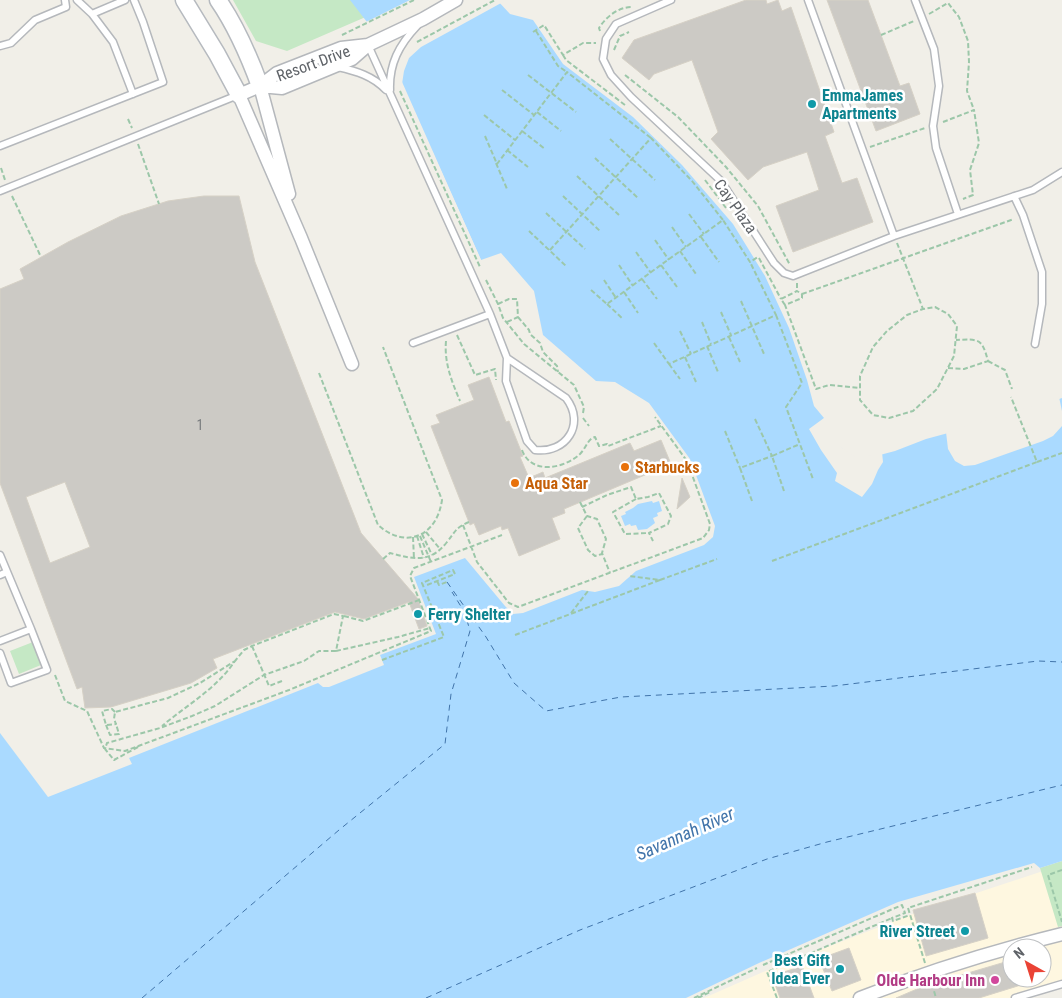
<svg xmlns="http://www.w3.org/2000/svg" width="1062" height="998" font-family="'Roboto Condensed',sans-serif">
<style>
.commercial{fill:#fef7e0;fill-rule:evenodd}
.green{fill:#c5e8c5}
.water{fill:#aadaff}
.pier{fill:#f1efe8}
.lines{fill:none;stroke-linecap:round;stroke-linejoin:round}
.ferry{stroke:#4174aa;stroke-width:1;stroke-dasharray:6 5;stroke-linecap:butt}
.building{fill:#cccac5;stroke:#d6d1c6;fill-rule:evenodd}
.lane-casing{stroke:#b5b8bc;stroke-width:9}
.street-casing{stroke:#b5b8bc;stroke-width:15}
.secondary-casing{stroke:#b6babf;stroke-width:19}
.path{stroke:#9cc7a9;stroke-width:2;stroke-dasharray:5 2.5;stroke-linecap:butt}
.lane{stroke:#fff;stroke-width:6}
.street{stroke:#fff;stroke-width:12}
.secondary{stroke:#fff;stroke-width:16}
.culture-dot{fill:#0f9aa8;stroke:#fff;stroke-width:2}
.food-dot{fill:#e8710a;stroke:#fff;stroke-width:2}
.hotel-dot{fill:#d1479c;stroke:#fff;stroke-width:2}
.labels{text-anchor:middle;stroke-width:5;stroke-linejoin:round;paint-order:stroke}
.number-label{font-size:14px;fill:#7a7d7f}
.street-label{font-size:16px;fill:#5f6368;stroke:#fff}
.culture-label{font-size:16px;font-weight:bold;fill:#0d838f;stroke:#fff;text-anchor:start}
.food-label{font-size:16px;font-weight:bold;fill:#c56008;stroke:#fff;text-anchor:start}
.hotel-label{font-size:16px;font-weight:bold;fill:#b23c85;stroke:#fff;text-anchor:end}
.water-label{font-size:18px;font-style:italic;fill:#4174aa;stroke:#fff}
</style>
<rect width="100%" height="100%" fill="#f1efe8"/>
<!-- commercial -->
<path class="commercial" d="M1040,872L1062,878V985L1026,998H704L763,972L910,915ZM1012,948H1042V978H1012Z"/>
<!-- green -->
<path class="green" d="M233,0H405L287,51L256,41Z
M33,642L41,665L19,674L10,651Z
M1062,861V926L1058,927L1040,868Z"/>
<!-- water -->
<path class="water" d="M350,0H497L510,14L533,20L563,64L633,117L682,165L733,224L765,276L789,328L807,380L814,406L824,418L820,430L857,461L895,451L926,439L1000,419L1062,398V861L1040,868L1034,863L898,902L759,963L686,998H0V733L48,797L132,764L129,758L318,683L323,687H329L384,665L380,655L436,634L414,577L465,558L505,606L513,614L523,613L582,590L595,592L619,586L636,571L704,545L713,537L715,526L690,459L649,403L615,382L596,381L543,335L534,291L501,253L481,260L387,48Z
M652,501L653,503L659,501L662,511L657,513L658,516L653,518L655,523L647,529L638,530L636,525L631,526L630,524L625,526L621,516L626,514L625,512L633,508L638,504Z"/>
<!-- pier -->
<path class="pier" d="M410,0H501L503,2L421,47L409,58L404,71L402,84L482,262L478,261L385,50L364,23Z
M1059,397L1062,411V426L1053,436L1043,441L975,465L964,466L955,461L948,449L946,432L999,417Z
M824,418L826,419L823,429L841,447L858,459L882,452L883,462L878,470L872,484L862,497L835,481L837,473L821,450L809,429Z"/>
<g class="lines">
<!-- ferry -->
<path class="ferry" d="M447,582L486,637L514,683L546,711L621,697L834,686L1038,661L1062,662
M142,998L339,830L445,744L451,694L470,631L465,613L452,592
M426,998L580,930L767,859L827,842L1062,785"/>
</g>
<!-- building -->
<path class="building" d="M746,0H766L767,4L778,0L782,11L791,7L834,132L825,136L842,183L857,178L873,222L793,252L776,206L819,190L807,152L763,167L748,180L711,139L718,132L692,60L654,74L649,80L622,58L634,40Z
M827,0H868L900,86L909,83L920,114L876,131Z
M204,196H239L255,262L361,533L418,599L427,626L419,629L409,602L364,619L335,612L213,659L217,668L191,683L111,707L85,708L82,687L77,689L0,483V289L24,279L20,269L68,242L121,216L168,201ZM65,482L90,547L50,563L26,497Z
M489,377L506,422L509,421L523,456L520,457L529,478L543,472L545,478L630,443L634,451L661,440L671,464L564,509L565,513L552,518L560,539L519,556L508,528L502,530L501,526L479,535L474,523L470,525L431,426L440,423L436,415L474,400L468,385Z
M682,478L690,497L677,509Z
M975,893L988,938L926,956L913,910Z
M849,948L861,980L832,991L819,959Z
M1012,960V978H1037V980L979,998H896L924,986Z
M802,966L814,998H780L772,976Z"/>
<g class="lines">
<defs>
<path id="lane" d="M77,0L92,14L125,0
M671,0L616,24L606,39L603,59L611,75L631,97L721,181L774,263L784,273L793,276L894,236L1033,190L1062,172
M808,0L894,236
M915,0L934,49L939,86L933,126L936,148L958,214
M92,14L113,42L133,94
M368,45L490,314L507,358L506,381L527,441L535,450C566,454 586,424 566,398L507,358
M0,46L11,43L35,20L66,7L65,0
M338,67C356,71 373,76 386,90
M390,90C389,64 399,45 417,26
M0,146L163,82L143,22L134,0
M0,191L238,95
M1014,196L1023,215L1042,272V304L1035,344
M413,343L490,314
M0,555L31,629
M0,575L7,572
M0,641L31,629L47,670L11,683L0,653
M1015,998L1062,984"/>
<path id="street" d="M260,86L282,88L352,59L368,45L423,19L456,0
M260,86L289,194
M352,364L301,238L239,95L260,86L277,73L341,48L368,45
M860,998C926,972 993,951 1062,934"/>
<path id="secondary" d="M184,0L217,54L239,95
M218,0C236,26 249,56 260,86"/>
</defs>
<!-- lane casing -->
<use href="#lane" class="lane-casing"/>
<!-- street casing -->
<use href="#street" class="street-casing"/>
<!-- secondary casing -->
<use href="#secondary" class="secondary-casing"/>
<!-- path -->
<path class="path" d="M929,14L948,3L959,17L968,41L969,62L967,91L974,110
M536,31L558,66L567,72
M600,31L599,28C606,17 618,7 632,7
M533,32L544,25L563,55L583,43H596
M342,35L414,0
M881,35L914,21
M417,42L495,0
M614,50L620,36L629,32
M563,55L566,60L625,105
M528,75L576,112
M625,75L678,117L726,167L758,206L790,265
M502,90L534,115
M400,91L480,267
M537,112L561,131
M484,115L515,140
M128,119L132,128
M943,122L974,110L979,143L970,170L973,195L963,199
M522,131L545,149
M485,136L497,164L567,72L651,138
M610,139L655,180
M138,144L159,204
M870,147L925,128
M507,150L528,167
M595,158L638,198
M496,163L507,189
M1,168L5,180
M577,176L619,215
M705,180L726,208
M12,196L41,257
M563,196L601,232
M546,213L585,249
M689,214L704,234
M672,227L686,247
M529,231L566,266
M701,237L719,262
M655,240L669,260
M897,243L923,309
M550,250L651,138L692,181L723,220
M680,251L696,274
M636,252L651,273
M759,258L781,299
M619,265L633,286
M661,265L677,287
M642,279L657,299
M486,280L498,304L503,318L524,344L574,385L584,407L583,413
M604,280L616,298
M797,283V291
M591,290L607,304L723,220L750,262L758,257
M624,292L638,313
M802,294L1014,219
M741,301L764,354
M498,304L509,299H517L518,317L507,322
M607,304L623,319
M785,305L781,299L797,291L802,294V298L785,305L816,389L829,385L860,388
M935,307L948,314L957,326L954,356L937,389L913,411L889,418L873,415L860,400V376L873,347L887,331L907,315L923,309Z
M721,312L731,335
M776,315L802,383L786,407L813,479
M518,317L529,330L530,334L540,343L543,352L557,366L558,372
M702,322L711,344
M680,331L691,354
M457,335L475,375L495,369L496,380
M729,337L740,362
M446,341C444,363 452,382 460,401
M654,343L669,364L776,315L750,262
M707,346L718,372
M685,357L696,382
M988,361L1005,370L1012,389
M669,364L680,379
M948,368L964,369L988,361C982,338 979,339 956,340
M319,373L378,525C406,550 437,536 442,500L383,347
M583,418L589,426
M725,431L740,468
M522,450C531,475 564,469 580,454C585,449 587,442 592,438L595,437L599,446L607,444L608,446L661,426
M1037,462L1062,453
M784,491L772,456L800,444
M636,499L613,512L625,534L649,533
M752,501L740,468L772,456L755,419
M580,502L587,516L597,519L606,539L602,553L610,573
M582,507L607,495L631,487L636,499L648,497L659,493L671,516L668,524L649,533L653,541
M587,516L578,528L588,550L595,556L602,554
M463,525L477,562L509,603L518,607L703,538L709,530L710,524L687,461L655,417
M426,532L440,549
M422,534L432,555
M417,536L424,558
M420,536L431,562
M413,537L414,559
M383,559L390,553C413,559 430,564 447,542C456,531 455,528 469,522
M772,561L1037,462L1011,397
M660,580L717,559
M437,581L439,585L447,582
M571,613L588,591
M344,616L363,621L419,600
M515,635L660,580L629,576
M252,646L269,686L282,681
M336,651L398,637L430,628
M382,660L444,637L422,583L453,570L455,574L427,585
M55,675L65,701L87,711L104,748L125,751L289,690L431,631L410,576L414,568L502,535
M115,712L112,709L102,711L106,725L116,724L114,719L115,712L168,698L200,683L235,661C216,689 187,705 162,726
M106,725L110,735L119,734L116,724
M138,747L114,760L105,749L107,743L160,728L192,716L215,706L264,675L304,661L319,651H336L343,616L334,614L252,646L244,650L235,661
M1062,870L1048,875L1062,922
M925,963L908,908L1032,867
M763,965L902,905L905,913L892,918L893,921L910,915
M932,984L936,998
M694,998L757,968
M698,998L710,992
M777,998L767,972L892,918"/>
<!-- lane -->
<use href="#lane" class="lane"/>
<!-- street -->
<use href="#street" class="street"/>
<!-- secondary -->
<use href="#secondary" class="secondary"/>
</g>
<!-- markers -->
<g class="culture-dot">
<circle cx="812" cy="104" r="5"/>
<circle cx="418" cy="614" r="5"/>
<circle cx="965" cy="931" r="5"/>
<circle cx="840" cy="969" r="5"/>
</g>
<g class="food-dot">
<circle cx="625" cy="467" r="5"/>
<circle cx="515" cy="483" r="5"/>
</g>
<circle class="hotel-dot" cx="995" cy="980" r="5"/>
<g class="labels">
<!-- number labels -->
<g class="number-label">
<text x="200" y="430">1</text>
</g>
<!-- street labels -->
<g class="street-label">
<text transform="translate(313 63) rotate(-20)" y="6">Resort Drive</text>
<text transform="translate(736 206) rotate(55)" y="6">Cay Plaza</text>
</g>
<!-- culture labels -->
<g class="culture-label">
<text x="822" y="101">EmmaJames<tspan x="822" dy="18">Apartments</tspan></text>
<text x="428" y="620">Ferry Shelter</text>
<text x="955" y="937" text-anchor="end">River Street</text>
<text x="830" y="966" text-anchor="end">Best Gift<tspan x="830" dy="18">Idea Ever</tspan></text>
</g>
<!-- food labels -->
<g class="food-label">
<text x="635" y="473">Starbucks</text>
<text x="525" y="489">Aqua Star</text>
</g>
<!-- hotel labels -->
<g class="hotel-label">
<text x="985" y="986">Olde Harbour Inn</text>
</g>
<!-- water labels -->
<g class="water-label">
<text transform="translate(685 834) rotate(-24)" y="6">Savannah River</text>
</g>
</g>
<!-- north arrow -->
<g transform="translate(1027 963) rotate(321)"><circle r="24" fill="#ffffff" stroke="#bfc1c3"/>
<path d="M0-4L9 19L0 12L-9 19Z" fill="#ea4335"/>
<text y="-8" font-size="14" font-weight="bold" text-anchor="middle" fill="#5f6368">N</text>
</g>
</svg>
